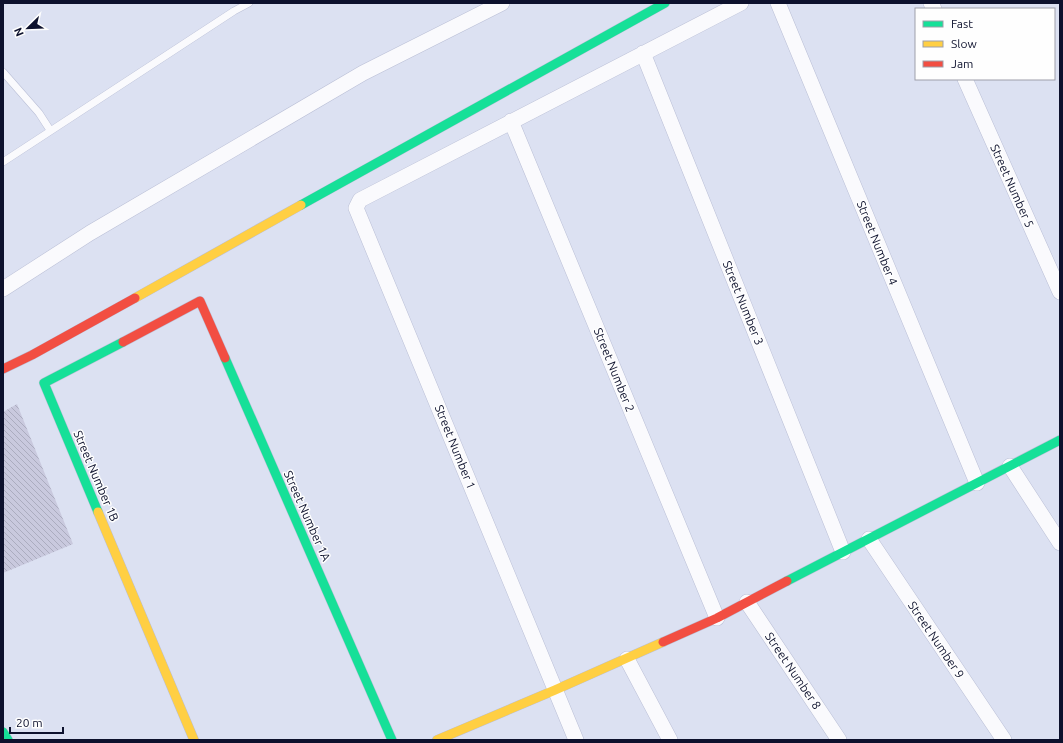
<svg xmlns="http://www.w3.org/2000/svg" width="1063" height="743" font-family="Ubuntu,sans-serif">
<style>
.building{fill:url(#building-back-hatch)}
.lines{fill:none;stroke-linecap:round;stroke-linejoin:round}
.lane-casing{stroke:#babfd6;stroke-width:8}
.street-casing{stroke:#babfd6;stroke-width:16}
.fast-casing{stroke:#babfd6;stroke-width:10}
.slow-casing{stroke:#babfd6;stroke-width:10}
.jam-casing{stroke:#babfd6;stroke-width:10}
.lane{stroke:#fafafd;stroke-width:7}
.street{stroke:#fafafd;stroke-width:15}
.fast{stroke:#16e098;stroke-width:9}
.slow{stroke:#ffcf43;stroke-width:9}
.jam{stroke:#f24e42;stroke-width:9}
.labels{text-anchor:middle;stroke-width:3;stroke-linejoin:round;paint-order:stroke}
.street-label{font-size:12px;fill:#0d112d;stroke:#fefefe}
</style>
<defs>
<pattern id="building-back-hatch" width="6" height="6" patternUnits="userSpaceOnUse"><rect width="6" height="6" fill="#c9c9de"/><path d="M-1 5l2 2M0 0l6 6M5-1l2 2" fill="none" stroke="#abacbf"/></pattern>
</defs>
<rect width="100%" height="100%" fill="#dce1f2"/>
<!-- building -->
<path class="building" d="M17,404L73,544L3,573V412Z"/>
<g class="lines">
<defs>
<path id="lane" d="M3,72L39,113L50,130
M3,162L234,11L249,3"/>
<path id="street" d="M778,3L977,483
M931,3L934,9
M643,53L843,552
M965,79L1060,292
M511,121L717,618
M3,289L90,233L363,73L502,3
M1010,466L1060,543
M869,539L1004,740
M747,602L839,740
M627,659L670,740
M576,740L356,208L360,200L741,3"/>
<path id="fast" d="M301,205L665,3
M225,358L392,740
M98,512L44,383L123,342
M787,581L1060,440
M3,732L8,740"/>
<path id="slow" d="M135,298L301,205
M98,512L194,740
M437,740L555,690L663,642"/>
<path id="jam" d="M123,342L200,301L225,358
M3,369L32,355L135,298
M663,642L717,618L787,581"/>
</defs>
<!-- lane casing -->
<use href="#lane" class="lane-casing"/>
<!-- street casing -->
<use href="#street" class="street-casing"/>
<!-- fast casing -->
<use href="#fast" class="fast-casing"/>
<!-- slow casing -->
<use href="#slow" class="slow-casing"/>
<!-- jam casing -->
<use href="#jam" class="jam-casing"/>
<!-- lane -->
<use href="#lane" class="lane"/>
<!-- street -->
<use href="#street" class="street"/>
<!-- fast -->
<use href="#fast" class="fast"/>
<!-- slow -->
<use href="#slow" class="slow"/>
<!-- jam -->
<use href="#jam" class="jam"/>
</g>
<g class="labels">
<!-- street labels -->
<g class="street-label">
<text transform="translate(1012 186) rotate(66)" y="4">Street Number 5</text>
<text transform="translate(877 243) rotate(68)" y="4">Street Number 4</text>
<text transform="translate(743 303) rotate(68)" y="4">Street Number 3</text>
<text transform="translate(614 370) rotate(68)" y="4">Street Number 2</text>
<text transform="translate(455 447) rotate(68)" y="4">Street Number 1</text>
<text transform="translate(96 476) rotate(67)" y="4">Street Number 1B</text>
<text transform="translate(307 516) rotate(66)" y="4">Street Number 1A</text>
<text transform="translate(936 640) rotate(56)" y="4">Street Number 9</text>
<text transform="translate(793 671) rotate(56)" y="4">Street Number 8</text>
</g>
</g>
<!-- border -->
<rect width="1063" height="743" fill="none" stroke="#0d112d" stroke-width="8"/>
<!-- legend -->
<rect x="915" y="8" width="140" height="72" fill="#fefefe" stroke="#9e9faa"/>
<rect x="923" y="21" width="20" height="6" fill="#16e098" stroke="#9e9faa"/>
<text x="951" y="28" font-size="12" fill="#0d112d">Fast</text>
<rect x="923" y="41" width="20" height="6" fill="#ffcf43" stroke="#9e9faa"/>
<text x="951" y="48" font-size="12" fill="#0d112d">Slow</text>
<rect x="923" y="61" width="20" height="6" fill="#f24e42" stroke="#9e9faa"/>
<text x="951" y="68" font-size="12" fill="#0d112d">Jam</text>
<!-- north arrow -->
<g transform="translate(28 28) rotate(247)" stroke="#fefefe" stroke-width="3" paint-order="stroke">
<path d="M0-3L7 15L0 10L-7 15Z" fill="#0d112d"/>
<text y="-6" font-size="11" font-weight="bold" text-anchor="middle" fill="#0d112d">N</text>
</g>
<!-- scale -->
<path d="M10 727v6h53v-6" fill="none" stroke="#0d112d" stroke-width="2"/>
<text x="16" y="727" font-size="12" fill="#0d112d" stroke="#fefefe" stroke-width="3" paint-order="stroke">20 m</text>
</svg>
